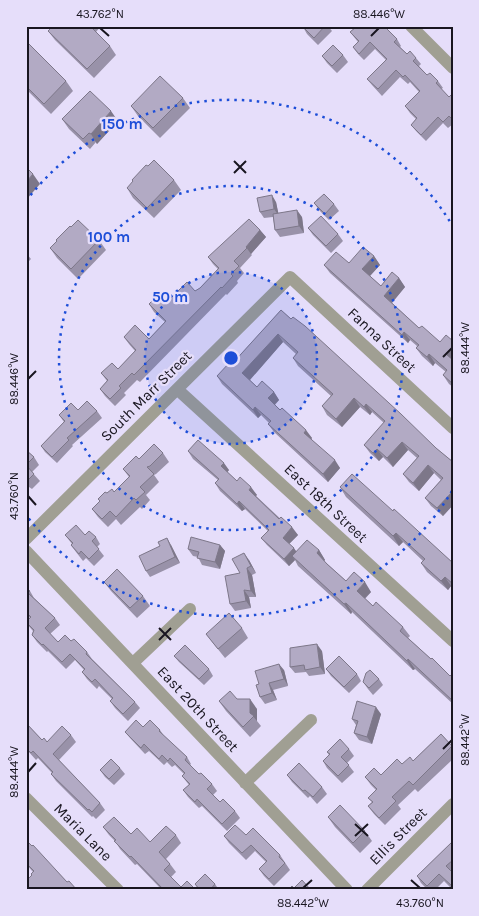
<svg xmlns="http://www.w3.org/2000/svg" width="479" height="916" font-family="Karla,sans-serif">
<style>
.lines{fill:none;stroke-linecap:round;stroke-linejoin:round}
.minor{stroke:#a09f93;stroke-width:12}
.wall{fill:#9992a9}
.shaded-wall{fill:#7d7789}
.building{fill:#b2aac4;stroke:#7d7789}
.ticks{fill:none;stroke:#191620;stroke-width:2}
.ring{fill:none;stroke:#1d4ed8;stroke-width:2.5;stroke-dasharray:2.5 5}
.labels{text-anchor:middle;stroke-width:4.5;stroke-linejoin:round;paint-order:stroke}
.street-label{font-size:15px;fill:#191620;stroke:#e6defa}
.centre{fill:#1d4ed8;stroke:#e6defa;stroke-width:2.5}
.ring-label{font-size:15px;text-anchor:middle;font-weight:bold;fill:#1d4ed8;stroke:#e6defa;stroke-width:4.5;stroke-linejoin:round;paint-order:stroke}
.neatline{fill:none;stroke:#191620;stroke-width:2}
.ticks-label{font-size:12px;text-anchor:middle;fill:#191620}
</style>
<rect width="100%" height="100%" fill="#e6defa"/>
<g class="lines">
<!-- minor -->
<path class="minor" d="M411,26L453,68
M177,389L453,641
M26,539L290,277L453,428
M26,551L347,890
M133,663L190,609
M245,783L311,720
M26,798L118,890
M367,890L453,804"/>
</g>
<!-- wall -->
<path class="wall" d="M53,26H101L96,32L110,46L116,55L94,78L55,40L48,31Z
M304,26H328L332,31L318,45L307,34L303,27Z
M353,26H384L397,39L401,46L400,47L407,54L416,58L421,64L419,66L427,75L438,81L443,88L441,89L449,97H453V124L448,128L443,123L426,141L416,131L411,125L416,119L410,113L405,106L419,92L410,82L408,84L400,77L382,96L372,85L367,79L386,60L375,49L364,60L358,54L353,47L358,42L350,32L355,28Z
M26,45L66,81L73,91L51,114L26,89Z
M343,55L348,62L337,73L327,63L322,56Z
M183,98L190,108L160,138L138,116L131,106Z
M62,119L118,121L97,144L96,142L90,149L69,129Z
M174,180L181,190L154,218L133,198L127,188Z
M276,202L278,213L302,217L304,233L280,237L275,230L273,217L264,218L260,212Z
M314,203L334,204L339,211L329,220L319,210Z
M71,227L99,240L106,250L78,279L57,258L50,248Z
M308,228L338,234L343,241L331,253L313,235Z
M260,230L266,237L251,254L252,255L240,268L244,273L237,281L238,283L227,295L226,294L140,382L137,380L124,393L126,395L115,406L105,396L100,389L107,381L101,373L118,369L135,351L129,344L124,337L149,339L165,322L154,312L149,304L167,302L195,291L200,288L218,269L213,264L208,257Z
M26,253L31,259L26,264Z
M374,256L380,265L370,276L381,286L399,278L405,287L392,303L419,328L440,342L453,341V387L449,384L443,375L446,372L435,363L433,366L422,356L416,348L417,346L410,340L408,343L330,273L324,265L349,263Z
M281,310L436,448L453,462V505L443,516L431,506L425,498L441,480L434,473L419,491L409,482L403,474L417,458L408,450L393,467L383,457L379,461L370,453L364,445L384,423L372,412L370,415L360,407L342,427L327,415L322,406L331,396L298,366L293,358L296,354L283,342L250,380L257,387L274,392L279,400L275,405L312,438L311,439L340,468L328,482L274,432L268,424L269,423L261,415L258,418L222,384L217,376L232,364Z
M78,410L97,411L102,418L72,445L73,446L57,463L45,452L41,446L64,422L59,415Z
M26,450L34,457L39,465L32,472L40,481L32,489L29,487L26,490Z
M188,451L229,470L227,472L237,481L257,495L256,496L298,535L289,544L296,551L319,550L325,560L324,561L346,581L371,592L365,599L373,606L403,627L410,636L408,638L431,659L450,676L453,673V704L415,669L413,670L352,612L351,614L298,566L295,560L289,566L267,545L261,538L268,531L245,509L242,511L220,491L215,483L218,480L193,459Z
M163,453L169,462L156,474L154,475L159,482L146,495L150,500L142,509L140,507L121,525L116,519L108,527L98,517L92,509L100,501L98,499L107,493L114,492L129,477L123,469L139,459Z
M340,487L393,511L453,563V588L451,586L448,590L427,572L421,563L423,561L403,542L399,546L346,497Z
M65,535H85L96,537L100,544L97,547L104,556L94,566L86,558L83,561L76,552L71,545L72,544Z
M171,545L180,563L150,577L146,571Z
M220,545L225,551L220,569L202,565L198,557L193,556L188,549Z
M249,560L256,573L252,575L256,597H249L251,608L235,611L230,604L240,573Z
M104,582L143,596L150,606L137,618L111,591Z
M26,588L30,591L34,598L55,618L60,625L50,634L58,642L71,641L87,652L92,659L135,702L140,708L128,721L115,708L110,701L112,699L99,686L97,689L87,679L82,672L84,670L75,660L66,669L48,651L47,652L37,642L32,635L33,631L26,623L30,618L26,614Z
M242,628L248,638L225,658L213,643L206,634Z
M322,651L325,674L309,676L306,672L295,673L290,667Z
M174,656L209,669L213,676L204,685L179,662Z
M326,669L357,674L361,681L349,693L331,676Z
M284,670L288,686L273,690L277,700L265,704L260,697L259,684Z
M379,679L383,685L373,695L368,689L363,682Z
M237,699L257,709V721L261,726L250,737L226,711L219,701Z
M381,714L372,744L359,740L354,733L356,725L352,719Z
M26,723L42,740L47,742L71,735L76,742L59,760L100,803L105,810L96,819L93,816L92,817L56,781L51,774L52,773L38,758L36,760L28,751L26,749Z
M143,727L160,730L164,736L187,757L191,764L190,765L199,774L212,784L217,791L213,795L220,802L235,811L240,818L227,831L202,806L199,808L188,797L183,790L189,785L182,776L184,774L175,765L172,767L167,762L164,765L149,751L145,754L130,738L125,732Z
M441,734L453,747V759L418,792L415,789L398,805L401,809L385,825L374,814L368,806L372,802L368,798L376,790L371,785L365,777L381,775L402,764L413,761Z
M349,749L354,756L347,763L354,772L342,783L327,768L323,761L329,755L327,752Z
M120,768L125,774L114,785L105,777L100,770Z
M287,775L322,787L327,794L317,804L310,796L308,798L292,782Z
M328,817L365,831L372,841L360,853L335,827Z
M103,827L131,834L150,842L176,835L181,843L166,859L170,864L176,872L171,877L181,887L194,888L195,890H162L137,864L135,865L120,849L115,841L109,835Z
M246,835L280,855L290,870L274,886L264,876L259,869L266,862L255,851L246,860L229,843L224,836Z
M26,840L67,882L77,890H26L33,872L26,864Z
M453,841V871L452,872L453,873V890L444,881L435,890H428L421,883L417,876Z
M195,884H215L219,890H199Z"/>
<!-- shaded-wall -->
<path class="shaded-wall" d="M111,111L118,121L97,144L91,134Z
M33,174L40,184L26,200V182Z
M272,195L276,202L279,216L274,209Z
M297,210L302,217L304,233L299,226Z
M260,230L266,237L251,254L246,247Z
M374,256L380,265L368,278L362,269Z
M399,278L405,287L390,305L384,296Z
M404,332L410,340L408,343L402,335Z
M278,334L283,342L248,382L242,373Z
M453,349V364L447,355Z
M429,354L435,363L433,366L427,357Z
M274,392L279,400L273,406L268,398Z
M354,398L360,407L342,427L336,419Z
M366,404L372,412L370,415L364,407Z
M255,407L261,415L258,418L253,410Z
M306,430L312,438L310,441L304,433Z
M402,442L408,450L393,467L387,458Z
M377,449L383,457L379,461L373,453Z
M335,460L340,468L328,482L323,474Z
M224,463L229,470L226,474L221,466Z
M428,465L434,473L419,491L413,483Z
M251,487L257,495L254,497L249,490Z
M453,491V505L443,516L437,508Z
M239,501L245,509L242,511L237,504Z
M292,527L298,535L288,545L283,538Z
M396,533L403,542L399,546L393,536Z
M167,538L171,545L180,563L175,557Z
M220,545L225,551L220,569L215,562Z
M294,548L299,556H292L295,560L289,566L284,559Z
M319,550L325,560L323,562L317,553Z
M244,553L249,560L256,573L251,566Z
M247,568L252,575L256,597L251,591Z
M445,577L451,586L448,590L441,581Z
M365,582L371,592L363,600L357,591Z
M244,590L249,597L251,608L246,601Z
M346,603L352,612L351,614L344,604Z
M317,644L322,651L325,674L320,667Z
M408,659L415,669L413,670L407,661Z
M279,664L284,670L288,686L284,679Z
M269,683L273,690L277,700L272,693Z
M250,699L257,709V721L250,713Z
M376,707L381,714L372,744L367,737Z"/>
<!-- building -->
<path class="building" d="M53,26H90L110,46L87,69L48,31Z
M304,26H325L314,38L303,27Z
M355,26H384L397,39L394,42L407,54L410,51L416,58L413,61L427,75L430,73L438,81L436,83L449,97L451,95L453,97V120L449,116L443,122L438,117L421,135L411,125L417,118L405,106L420,91L405,75L403,77L396,70L378,89L367,79L387,59L370,42L359,54L353,47L359,41L350,32L356,27Z
M28,43L66,81L44,104L26,86V45Z
M333,45L343,55L332,66L322,56Z
M160,76L183,98L153,128L131,106Z
M90,91L111,111L91,134L89,133L83,139L62,119Z
M154,160L174,180L147,208L127,188L133,181L132,180L146,165L148,166Z
M26,167L33,174L26,182Z
M324,194L334,204L325,214L314,203Z
M272,195L274,209L260,212L257,198Z
M297,210L299,226L275,230L273,214Z
M321,216L338,234L326,246L308,228Z
M249,219L260,230L246,247L247,248L234,261L239,266L231,274L233,276L222,288L221,287L134,375L132,373L119,386L121,388L110,399L100,389L108,380L101,373L112,363L118,369L136,350L124,337L135,325L149,339L166,321L149,304L159,294L167,302L187,282L195,291L200,288L219,268L208,257Z
M78,220L99,240L71,269L50,248L57,241L56,240L70,226L71,227Z
M363,247L374,256L362,269L381,286L392,272L399,278L384,296L419,328L422,326L440,342L446,335L453,341V349L447,355L453,360V384L443,375L447,370L429,354L427,357L416,348L419,345L404,332L402,335L324,265L336,252L349,263Z
M281,310L291,319L293,317L305,326L401,414L436,448L453,462V491L437,508L425,498L443,478L428,465L413,483L403,474L419,456L402,442L387,458L377,449L373,453L364,445L385,421L366,404L364,407L354,398L336,419L322,406L333,394L293,358L298,352L278,334L242,373L257,387L262,381L274,392L268,398L280,410L282,408L306,430L304,433L335,460L323,474L268,424L271,421L255,407L253,410L217,376L230,362L232,364Z
M87,401L97,411L67,438L69,440L52,457L41,446L65,421L59,415L71,403L78,410Z
M198,440L224,463L221,466L237,481L240,477L251,487L249,490L279,519L281,517L292,527L283,538L294,548L284,559L261,538L269,530L239,501L237,504L215,483L219,479L188,451Z
M154,444L163,453L150,466L147,467L154,474L140,487L145,492L136,500L134,498L116,517L110,511L102,519L92,509L100,501L98,499L105,492L107,493L112,489L114,492L130,476L123,469L136,456L139,459Z
M26,450L34,457L26,465Z
M26,465L34,474L26,482Z
M352,474L393,511L394,509L453,563V584L445,577L441,581L421,563L425,559L396,533L393,536L340,487Z
M76,525L85,535L89,531L96,537L92,541L99,549L89,559L81,551L79,554L71,545L73,543L65,535Z
M191,537L220,545L215,562L197,558L199,552L188,549Z
M167,538L175,557L146,571L139,556L160,546L158,542Z
M307,540L319,550L317,553L327,564L346,581L354,572L365,582L357,591L373,606L376,602L403,627L400,631L431,659L432,658L450,676L453,673V701L408,659L407,661L346,603L344,604L292,556Z
M244,553L251,566L247,568L251,591L244,590L246,601L230,604L225,576L240,573L232,559Z
M117,569L143,596L130,608L104,582Z
M26,588L30,591L28,593L55,618L45,628L58,642L65,635L71,641L74,639L87,652L86,654L135,702L123,714L110,701L113,698L95,679L92,682L82,672L85,669L70,654L62,662L43,644L42,645L32,635L34,630L26,622L31,617L26,612Z
M229,613L242,628L218,649L206,634Z
M317,644L320,667L305,670L304,665L290,667V648Z
M185,645L209,669L199,679L174,656Z
M339,656L357,674L344,687L326,669Z
M279,664L284,679L269,683L272,693L260,697L256,685L259,684L255,671Z
M370,670L379,679L369,688L363,682L366,673Z
M230,691L237,699H250V713L254,716L243,727L219,701Z
M357,701L376,707L367,737L354,733L358,721L352,719Z
M136,720L143,727L150,720L160,730L159,731L187,757L185,760L199,774L201,773L212,784L207,789L220,802L223,799L235,811L222,824L197,799L195,802L183,790L190,784L182,776L185,773L170,758L168,761L162,755L159,759L144,744L141,748L125,732Z
M26,723L42,740L44,738L47,742L62,726L71,735L53,754L100,803L92,812L89,809L88,810L51,774L53,772L33,751L31,753L26,748V741L27,740L26,739Z
M441,734L452,746L413,785L409,781L392,797L396,801L379,818L368,806L373,802L368,798L377,789L365,777L374,768L381,775L397,759L402,764L410,757L413,761Z
M340,739L349,749L341,757L349,765L338,776L323,761L330,754L327,752Z
M111,759L120,768L109,779L100,770Z
M299,763L322,787L313,797L305,790L303,791L287,775Z
M340,805L365,831L353,843L328,817Z
M114,817L131,834L137,828L150,842L166,826L176,835L159,852L170,864L164,870L181,887L187,881L194,888L192,890H164L131,856L130,857L114,841L116,840L103,827Z
M235,825L246,835L253,828L280,855L279,857L285,863L269,879L259,869L267,861L251,845L242,853L224,836Z
M26,840L32,846L33,845L67,882L69,881L77,890H41L40,888L38,890H26V881L32,875L31,874L34,871L26,863Z
M453,841V860L446,866L453,873V885L452,886L439,874L427,886L417,876Z
M205,874L215,884L210,890H200L195,884Z
M302,880L310,889L309,890H288L292,886L294,888Z"/>
<!-- ticks -->
<path class="ticks" d="M100,28L109,36M371,36L379,28M234,161L246,173M234,173L246,161M443,357L452,348M28,379L36,371M28,496L36,505M159,628L171,640M159,640L171,628M443,749L452,740M28,772L36,763M355,824L368,836M355,836L368,824M411,880L420,888M303,888L312,880"/>
<!-- distance rings -->
<circle cx="231" cy="358" r="86" fill="#1d4ed8" fill-opacity=".12"/>
<g class="ring">
<circle cx="231" cy="358" r="86"/>
<circle cx="231" cy="358" r="172"/>
<path d="M452 491A258 258 0 0 1 26 515M26 201A258 258 0 0 1 452 225"/>
</g>
<g class="labels">
<!-- street labels -->
<g class="street-label">
<text transform="translate(382 340) rotate(43)" y="5">Fanna Street</text>
<text transform="translate(146 396) rotate(-45)" y="5">South Marr Street</text>
<text transform="translate(326 503) rotate(43)" y="5">East 18th Street</text>
<text transform="translate(198 709) rotate(47)" y="5">East 20th Street</text>
<text transform="translate(83 832) rotate(45)" y="5">Maria Lane</text>
<text transform="translate(398 836) rotate(-45)" y="5">Ellis Street</text>
</g>
</g>
<circle cx="231" cy="358" r="8" class="centre"/>
<g class="ring-label">
<text x="122" y="129">150 m</text>
<text x="109" y="242">100 m</text>
<text x="170" y="302">50 m</text>
</g>
<!-- border -->
<rect width="479" height="916" fill="none" stroke="#e6defa" stroke-width="55"/>
<rect x="28" y="28" width="424" height="860" class="neatline"/>
<g class="ticks-label">
<text x="100" y="18">43.762°N</text>
<text x="379" y="18">88.446°W</text>
<text transform="translate(465 348) rotate(-90)" y="4">88.444°W</text>
<text transform="translate(14 379) rotate(-90)" y="4">88.446°W</text>
<text transform="translate(14 496) rotate(-90)" y="4">43.760°N</text>
<text transform="translate(465 740) rotate(-90)" y="4">88.442°W</text>
<text transform="translate(14 772) rotate(-90)" y="4">88.444°W</text>
<text x="303" y="907">88.442°W</text>
<text x="420" y="907">43.760°N</text>
</g>
</svg>
